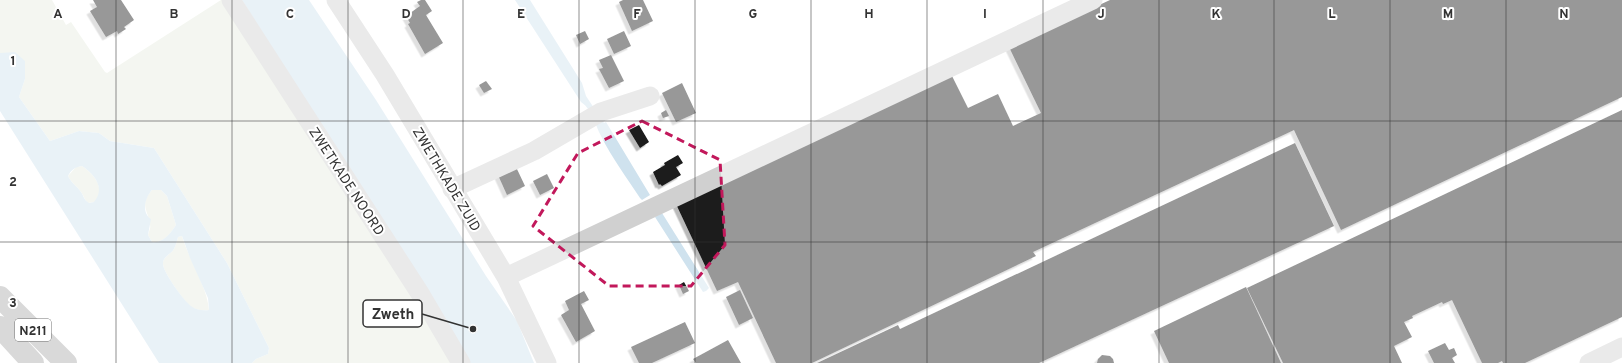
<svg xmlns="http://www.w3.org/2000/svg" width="1622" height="363" font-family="Overpass,sans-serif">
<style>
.green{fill:#e6ecdf}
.water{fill:#cfe2ee;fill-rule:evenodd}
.building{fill:#1a1a1a;filter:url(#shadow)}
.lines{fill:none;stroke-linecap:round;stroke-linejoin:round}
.minor{stroke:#d0d0d0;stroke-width:19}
.major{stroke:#ababab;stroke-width:22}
.marked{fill:none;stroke:#c2185b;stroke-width:3;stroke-dasharray:8 5;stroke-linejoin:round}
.grid{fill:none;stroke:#333;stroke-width:1;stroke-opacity:0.55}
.labels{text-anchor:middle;stroke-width:4;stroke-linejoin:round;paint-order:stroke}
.shield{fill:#fff;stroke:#707070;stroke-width:1}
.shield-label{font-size:13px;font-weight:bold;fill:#333}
.street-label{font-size:14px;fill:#333;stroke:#fff}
.grid-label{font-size:13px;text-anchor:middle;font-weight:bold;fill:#333;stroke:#fff;stroke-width:4;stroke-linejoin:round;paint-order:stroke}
.leader{fill:none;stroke:#333;stroke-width:1.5}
.callout-dot{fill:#333;stroke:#fff;stroke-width:1.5}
.callout{fill:#fff;stroke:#333;stroke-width:1.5}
.callout-label{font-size:15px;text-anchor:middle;font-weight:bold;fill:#333}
</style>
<defs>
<filter id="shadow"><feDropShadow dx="-3.5" dy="3.5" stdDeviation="0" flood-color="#0004"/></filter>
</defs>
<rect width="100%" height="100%" fill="#fff"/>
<!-- green -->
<path class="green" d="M0,0H52L66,25L71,22L105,72L107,73L221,0H227L356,202L452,363H252L256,359L268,354L269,348L227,263L154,148L110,141L99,133L79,131L50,141L19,97L25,79L2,53H0Z
M82,166C94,174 106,188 95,202L88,203C84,199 84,196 81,192C77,186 72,184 68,176L76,167Z
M152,190H161L167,196L176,225C171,233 163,244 152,242L148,235C149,231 151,228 150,225C148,209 139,205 152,190Z
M182,236C189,260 207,286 209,310C203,311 197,310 191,307C184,301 162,271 163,263C163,257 171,254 174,249C176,245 177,241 178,237Z"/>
<!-- water -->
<path class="water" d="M242,0H309L376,100L486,276L517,321L534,363H470Z
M515,0H530L582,83L586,96L604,123L606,122L650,195L642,200L640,198C627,178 612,158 601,136C595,125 593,110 581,102Z
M15,52L25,61V79L19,97L50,141L79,131L99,133L110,141L154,148L227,263L269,348L268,354L256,359L252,363H159L0,111V53ZM82,166C94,174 106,188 94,202L89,203C83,199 84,196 81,192C77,186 72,184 68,176C71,170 75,167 82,166ZM152,190H161L167,196L176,225C171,233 162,244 152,242L148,235L151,219C141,212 145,198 152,190ZM182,236L190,258L208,298L209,310C203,311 196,310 191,306C184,301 162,271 163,263C163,257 171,254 174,249C176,245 177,241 178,237Z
M662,213L709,288L706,291L703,292L655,217Z"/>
<!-- building -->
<path class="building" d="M93,0H121L134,20L124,27L126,29L118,34L117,31L106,37L90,11L97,7Z
M421,0H425L432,11L426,15L443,43L425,54L408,24L410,23L406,16L420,6L417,2Z
M623,0H643L653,21L632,31L619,2Z
M1110,0H1622V97L1341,230L1294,130L1033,252L1036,256L812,363H776L738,282L717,291L676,204L951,74L968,108L998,94L1013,126L1041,113L1009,47Z
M585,31L589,39L580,44L576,35Z
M624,31L631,46L614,54L607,39Z
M611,55L624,81L609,88L599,69L603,68L599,60Z
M486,81L492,89L484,93L479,85Z
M682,83L696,113L676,122L662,93Z
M666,110L669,116L663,118L661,113Z
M1622,110V317L1525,363H1503L1502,361L1498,363H1482L1452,300L1443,304L1442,302L1412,316L1413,318L1404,322L1412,337L1394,346L1402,363H1283L1247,288Z
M639,125L649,142L640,148L629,130Z
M1295,143L1334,226L1039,363H817L898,325L900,329Z
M678,155L683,163L676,167L681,175L662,186L660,184L659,185L653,172L665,165L664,163Z
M516,167L525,186L507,195L498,175Z
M547,174L554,188L540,195L533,181Z
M684,282L689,291L683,294L679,285Z
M1246,287L1281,363H1169L1154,331Z
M740,290L753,318L739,325L726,297Z
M584,291L589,300L581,304L595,331L576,342L561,315L569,310L565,301Z
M685,322L695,343L652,363H639L631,347Z
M728,340L741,363H696L693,359Z
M1445,343L1449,350L1454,348L1457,355L1452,358L1455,363H1434L1428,351Z
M1102,355L1110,356L1113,359L1114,363H1097L1098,359Z"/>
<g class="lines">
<!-- minor -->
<path class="minor" d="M231,0L421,295L461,363
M336,0L385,75L506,277L547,363
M452,189L534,151L601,112L650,96
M506,277L1093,0
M1589,363L1622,347"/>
<!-- major -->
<path class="major" d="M0,297L66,363
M0,327L33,363"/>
</g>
<!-- marked area -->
<path d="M0 0H1622V363H0ZM642,121L720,160L725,245L691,286H609L533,226L578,153Z" fill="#fff" fill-opacity=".55" fill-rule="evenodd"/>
<path class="marked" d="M642,121L720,160L725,245L691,286H609L533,226L578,153Z"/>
<!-- grid -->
<path class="grid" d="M116,0V363M232,0V363M348,0V363M463,0V363M579,0V363M695,0V363M811,0V363M927,0V363M1043,0V363M1159,0V363M1274,0V363M1390,0V363M1506,0V363M0,121H1622M0,242H1622"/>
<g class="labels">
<!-- shield labels -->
<rect class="shield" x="15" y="319" width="36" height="22" rx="3"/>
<g class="shield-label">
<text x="33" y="335">N211</text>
</g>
<!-- street labels -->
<g class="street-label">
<text transform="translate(447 179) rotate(59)" y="5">ZWETHKADE ZUID</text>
<text transform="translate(347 181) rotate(57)" y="5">ZWETKADE NOORD</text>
</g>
</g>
<g class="grid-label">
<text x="58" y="18">A</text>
<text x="174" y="18">B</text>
<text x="290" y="18">C</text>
<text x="406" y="18">D</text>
<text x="521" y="18">E</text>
<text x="637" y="18">F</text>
<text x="753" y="18">G</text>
<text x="869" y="18">H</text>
<text x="985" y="18">I</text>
<text x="1101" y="18">J</text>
<text x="1216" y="18">K</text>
<text x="1332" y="18">L</text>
<text x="1448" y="18">M</text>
<text x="1564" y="18">N</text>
<text x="13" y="65">1</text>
<text x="13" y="186">2</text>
<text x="13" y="307">3</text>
</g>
<!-- callouts -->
<path class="leader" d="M473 329L422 314"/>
<circle class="callout-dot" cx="473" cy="329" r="4"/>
<rect class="callout" x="363" y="300" width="59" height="27" rx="4"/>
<g class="callout-label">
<text x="393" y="319">Zweth</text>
</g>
</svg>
